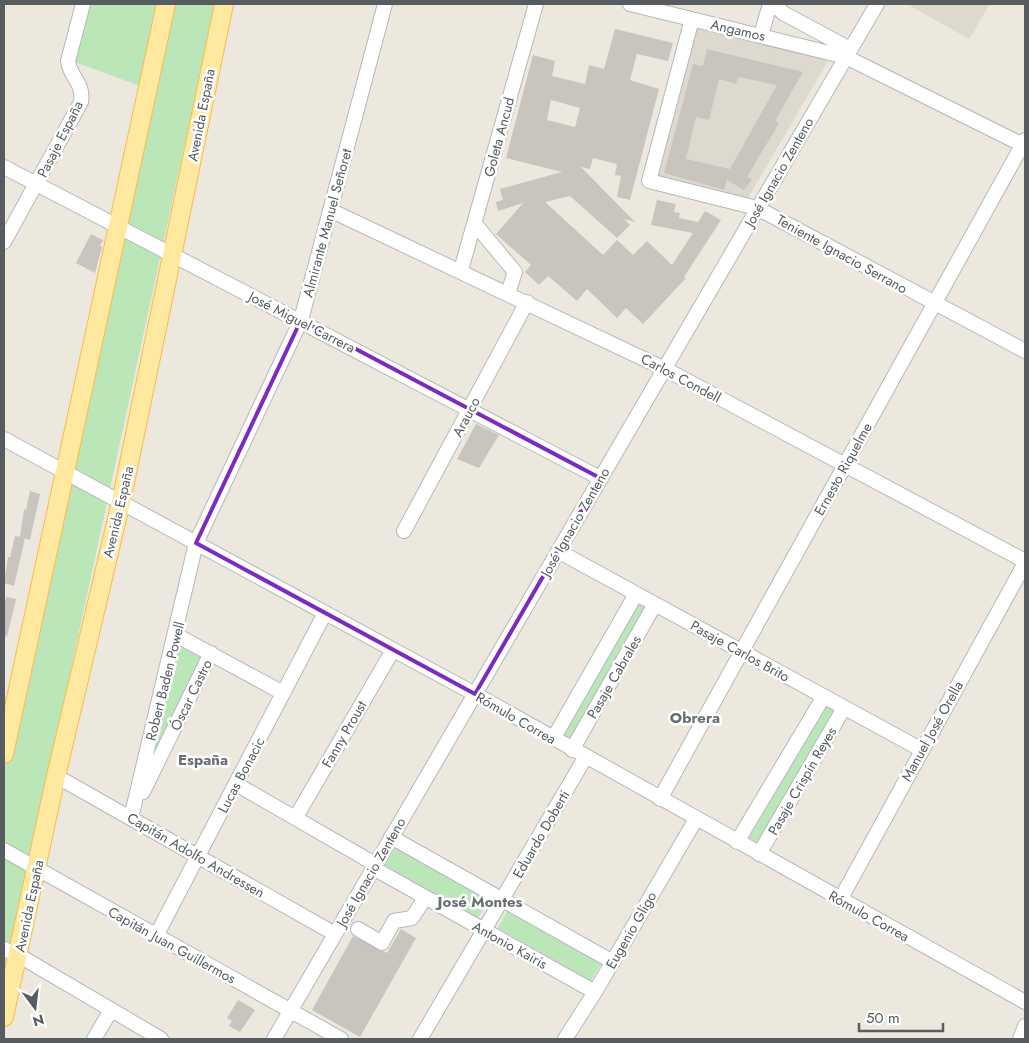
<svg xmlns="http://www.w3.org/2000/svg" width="1029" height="1043" font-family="Jost,sans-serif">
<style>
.education{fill:#ded9cf}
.green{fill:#bbe6b7}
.building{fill:#c9c4bd;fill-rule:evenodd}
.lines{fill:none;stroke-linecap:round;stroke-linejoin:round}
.minor-casing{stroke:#b4b8bc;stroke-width:16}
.major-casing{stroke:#fbba48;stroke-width:20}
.minor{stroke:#fff;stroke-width:14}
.major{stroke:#ffe8a0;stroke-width:18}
.marked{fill:none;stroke:#7b2cbf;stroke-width:4;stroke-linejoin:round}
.labels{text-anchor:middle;stroke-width:5;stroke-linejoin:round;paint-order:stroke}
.street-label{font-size:14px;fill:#575c61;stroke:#fff}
.neighbourhood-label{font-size:15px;font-weight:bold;fill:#686e73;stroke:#fff}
</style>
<rect width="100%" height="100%" fill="#ece8de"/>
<!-- education -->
<path class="education" d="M907,4H990L969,39Z
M695,25L831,56L748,198L654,178Z"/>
<!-- green -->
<path class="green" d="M88,4H159L140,86L72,61Z
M172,4H215L4,978V772Z
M637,603L647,609L569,741L559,735Z
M180,644L204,656L146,772Z
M827,705L837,711L759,844L749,838Z
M395,843L490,898L477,919L383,864Z
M508,909L602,962L591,981L498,928Z"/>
<!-- building -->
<path class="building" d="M615,29L673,43L668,61L637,54L630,80L659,89L630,200L617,197L621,176L615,175L617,164L593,158L590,169L581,167L635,222L624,219L630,225L617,238L570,196L545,202L603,255L617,240L633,255L647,241L672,265L693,233L651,225L657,200L676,204L674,212L680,213L679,218L698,222L705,211L721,220L684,277L686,278L643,324L626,308L617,318L587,289L577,301L548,276L539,285L525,272L531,265L496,234L523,203L498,211L496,202L503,200L500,189L562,172L506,158L533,55L555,61L552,76L585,84L589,65L604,69ZM551,100L580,108L575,127L547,120Z
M707,49L803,72L775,121L779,123L747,177L752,179L744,190L727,180L724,190L664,173L693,64L703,66ZM738,77L777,85L730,169L686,159L696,117L709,120L719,79L736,84Z
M91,234L103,240L100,246L102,247L95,273L76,263Z
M476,424L499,435L479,468L457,459Z
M30,491L40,494L30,540L20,537L24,509L26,510Z
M15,536L25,538L14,586L4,583L8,557H10Z
M6,597L16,599L7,637L4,636V607Z
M401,929L416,938L360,1037L312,1010L353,936L387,953Z
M238,1000L255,1010L240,1032L229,1026L232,1021L227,1018Z"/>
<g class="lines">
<defs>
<path id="minor" d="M630,4L846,57L1025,146
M774,4L783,13L850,49
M692,19L649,181L757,208L1025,351
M761,35L770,4
M4,167L600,478
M330,210L665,369L1025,561
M475,224L515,272L508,293
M4,242L81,102C84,82 70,78 68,61L83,4
M461,270L536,4
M4,439L475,694L1025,1002
M404,531L527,302
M558,551L922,750
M176,635L283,693
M553,739L636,594
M572,750L655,604
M56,776L335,934
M236,784L375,864
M143,792L211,653
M660,799L1025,140
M296,817L393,650
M131,818L196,543L301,320L385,4
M391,837L613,962
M737,842L824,696
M4,850L341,1039
M759,854L844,708
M373,868L595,992
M840,900L1025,563
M358,929L382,943L394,921L412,918L425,898
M156,936L325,613
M4,949L18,955L161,1039
M94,1039L111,1010
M274,1039L877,4
M420,1039L585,758
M565,1039L595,992L696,819
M1020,1039L1025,1026"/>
<path id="major" d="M4,754L166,4
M4,1017L56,776L121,502L224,4"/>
</defs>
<!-- minor casing -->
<use href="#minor" class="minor-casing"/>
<!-- major casing -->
<use href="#major" class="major-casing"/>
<!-- minor -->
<use href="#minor" class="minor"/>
<!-- major -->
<use href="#major" class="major"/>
</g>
<!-- marked area -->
<path class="marked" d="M301,320L600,478L475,694L196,543Z"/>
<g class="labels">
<!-- street labels -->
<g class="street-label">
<text transform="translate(738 30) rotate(13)" y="5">Angamos</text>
<text transform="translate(201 115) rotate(-79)" y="5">Avenida España</text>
<text transform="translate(499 137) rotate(-75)" y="5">Goleta Ancud</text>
<text transform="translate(60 139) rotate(-63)" y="5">Pasaje España</text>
<text transform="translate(779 172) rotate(-60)" y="5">José Ignacio Zenteno</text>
<text transform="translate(327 223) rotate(-75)" y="5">Almirante Manuel Señoret</text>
<text transform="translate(842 254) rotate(29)" y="5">Teniente Ignacio Serrano</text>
<text transform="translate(302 322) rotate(27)" y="5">José Miguel Carrera</text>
<text transform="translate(681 378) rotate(28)" y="5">Carlos Condell</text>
<text transform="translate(466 417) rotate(-62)" y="5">Arauco</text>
<text transform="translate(843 469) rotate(-61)" y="5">Ernesto Riquelme</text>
<text transform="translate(118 512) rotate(-77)" y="5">Avenida España</text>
<text transform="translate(575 522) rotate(-60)" y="5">José Ignacio Zenteno</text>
<text transform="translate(740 651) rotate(29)" y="5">Pasaje Carlos Brito</text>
<text transform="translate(614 677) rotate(-60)" y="5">Pasaje Cabrales</text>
<text transform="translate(165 681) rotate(-76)" y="5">Robert Baden Powell</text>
<text transform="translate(191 695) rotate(-64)" y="5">Óscar Castro</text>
<text transform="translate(516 718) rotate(30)" y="5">Rómulo Correa</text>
<text transform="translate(932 731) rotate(-61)" y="5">Manuel José Orella</text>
<text transform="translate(344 734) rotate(-60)" y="5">Fanny Proust</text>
<text transform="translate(241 775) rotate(-62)" y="5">Lucas Bonacic</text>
<text transform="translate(802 781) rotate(-60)" y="5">Pasaje Crispín Reyes</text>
<text transform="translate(541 834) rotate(-60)" y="5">Eduardo Doberti</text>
<text transform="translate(196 855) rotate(30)" y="5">Capitán Adolfo Andressen</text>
<text transform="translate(371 872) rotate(-60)" y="5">José Ignacio Zenteno</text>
<text transform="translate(29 906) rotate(-78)" y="5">Avenida España</text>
<text transform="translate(869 916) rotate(29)" y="5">Rómulo Correa</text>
<text transform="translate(631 930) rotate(-60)" y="5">Eugenio Gligo</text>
<text transform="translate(172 945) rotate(29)" y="5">Capitán Juan Guillermos</text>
<text transform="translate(510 945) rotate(29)" y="5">Antonio Kairis</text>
</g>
<!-- neighbourhood labels -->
<g class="neighbourhood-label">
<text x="695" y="723">Obrera</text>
<text x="203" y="765">España</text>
<text x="480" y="907">José Montes</text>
</g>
</g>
<!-- border -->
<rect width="1029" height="1043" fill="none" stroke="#575c61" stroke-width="10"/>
<!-- north arrow -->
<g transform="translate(35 1008) rotate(165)" stroke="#ffffff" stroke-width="4" paint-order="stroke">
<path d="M0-4L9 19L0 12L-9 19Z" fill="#575c61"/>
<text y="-8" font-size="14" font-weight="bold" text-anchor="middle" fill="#575c61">N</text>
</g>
<!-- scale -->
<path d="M859 1023v8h84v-8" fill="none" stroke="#575c61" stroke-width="2.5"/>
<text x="866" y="1023" font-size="15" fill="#575c61" stroke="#ffffff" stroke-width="4" paint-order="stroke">50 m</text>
</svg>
